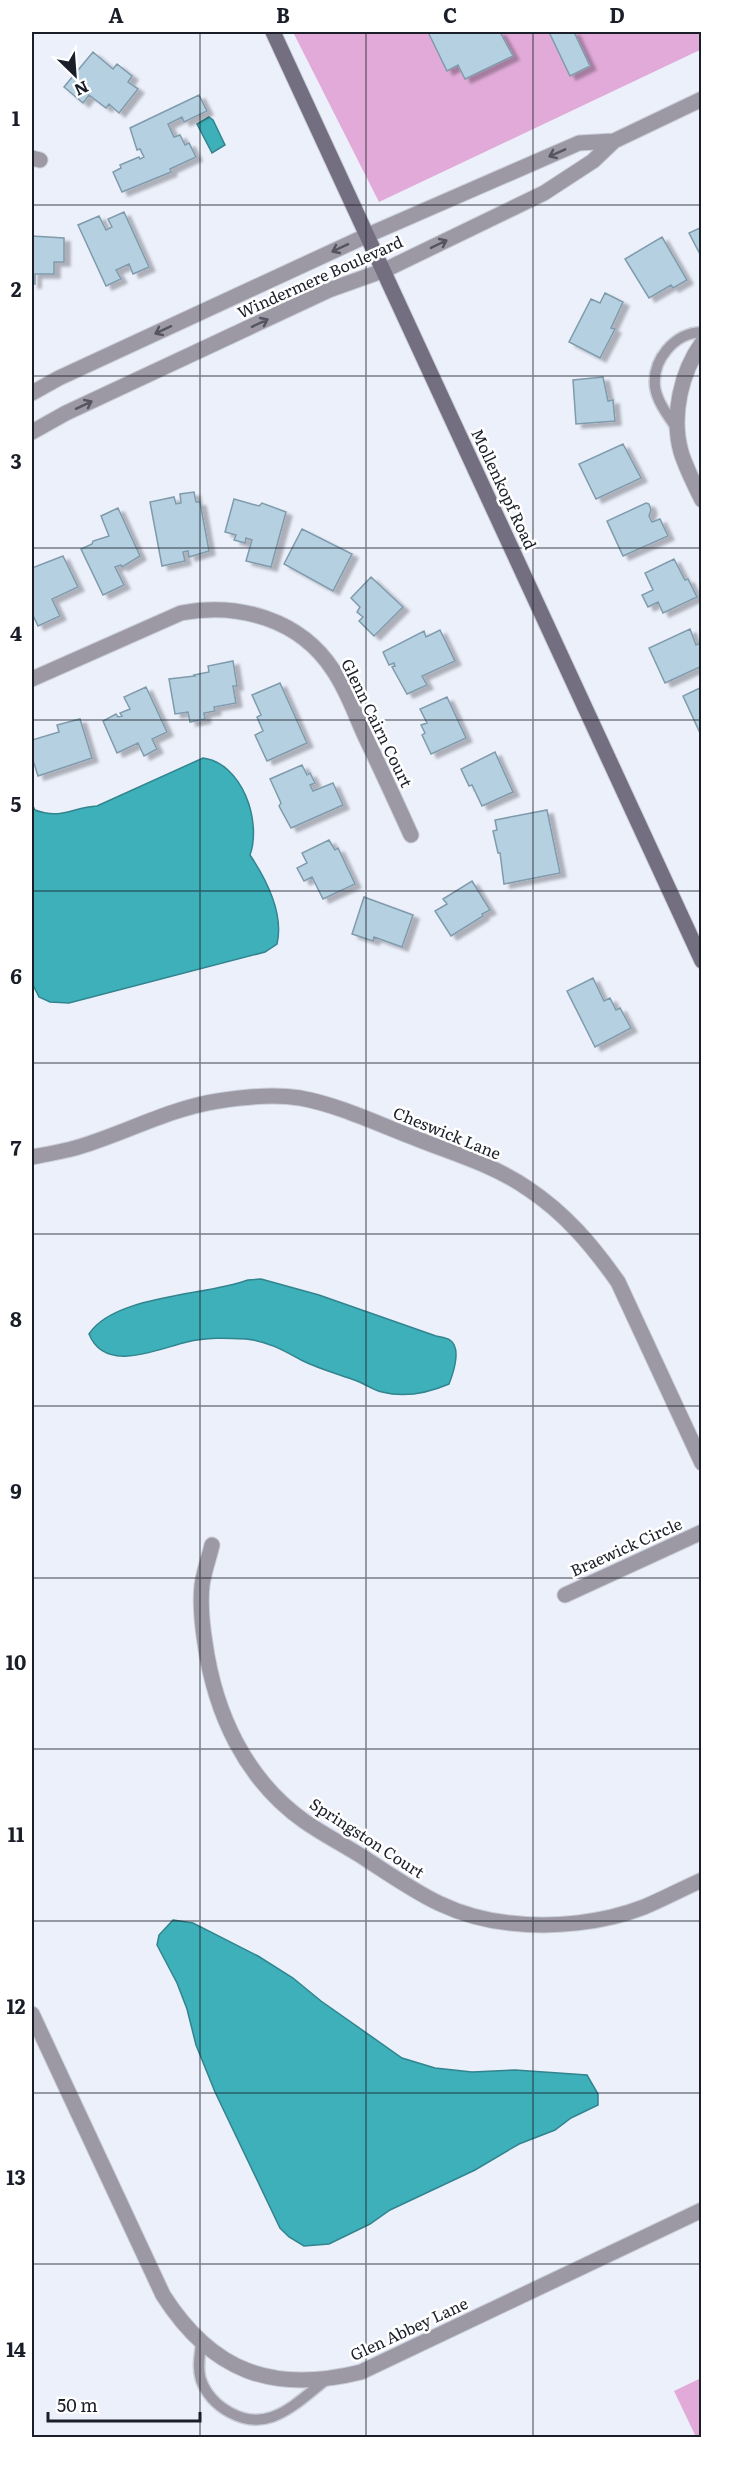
<svg xmlns="http://www.w3.org/2000/svg" width="733" height="2469" font-family="Literata,serif">
<style>
.green{fill:#e1aad9}
.water{fill:#3db0ba;stroke:#32848e;stroke-width:1.5}
.building{fill:#b4d0e1;stroke:#809bac;stroke-width:1.5;filter:url(#shadow)}
.lines{fill:none;stroke-linecap:round;stroke-linejoin:round}
.lane-casing{stroke:#caced9;stroke-width:13}
.street-casing{stroke:#caced9;stroke-width:17}
.secondary-casing{stroke:#caced9;stroke-width:17}
.lane{stroke:#9c99a5;stroke-width:10}
.street{stroke:#9c99a5;stroke-width:15}
.secondary{stroke:#746f80;stroke-width:15}
.oneway{stroke:#545560}
.grid{fill:none;stroke:#1a1e28;stroke-width:1.5;stroke-opacity:0.55}
.labels{text-anchor:middle;stroke-width:5;stroke-linejoin:round;paint-order:stroke}
.street-label{font-size:16px;fill:#1a1e28;stroke:#fff}
.neatline{fill:none;stroke:#1a1e28;stroke-width:2}
.grid-label{font-size:20px;text-anchor:middle;font-weight:bold;fill:#1a1e28}
</style>
<defs>
<filter id="shadow"><feDropShadow dx="6" dy="4" stdDeviation="1.5" flood-color="#0004"/></filter>
</defs>
<rect width="100%" height="100%" fill="#ecf0fb"/>
<!-- green -->
<path class="green" d="M293,32H701L702,49L379,202Z
M701,2378V2437H696L674,2391Z"/>
<!-- water -->
<path class="water" d="M209,117L213,120L225,145L212,153L197,124Z
M203,758C242,763 262,821 250,855C266,879 284,914 277,944L265,952L69,1003L50,1002L39,997L32,983L33,934L32,804L35,810C61,820 73,807 97,806Z
M261,1279L319,1295L436,1336C440,1337 447,1338 450,1340C462,1348 453,1374 449,1384C428,1393 405,1398 382,1392C373,1390 365,1384 357,1381C338,1374 319,1369 301,1360C283,1350 267,1341 246,1339C227,1338 206,1337 187,1342C157,1349 105,1374 89,1334C114,1295 205,1296 248,1280Z
M173,1920L193,1923L258,1956L293,1978L321,2001L402,2058L435,2068L472,2072L515,2070L587,2075L598,2094V2105L571,2118L555,2130L519,2144L475,2170L390,2210L370,2224L329,2244L304,2246L289,2237L280,2228L215,2092L196,2045L187,2009L177,1983L157,1945L159,1935Z"/>
<!-- building -->
<path class="building" d="M428,32H500L513,56L465,79L458,65L447,71Z
M549,32H574L590,66L570,76Z
M93,52L113,69L117,64L132,76L128,82L138,89L119,113L109,104L106,108L89,95L83,103L64,87Z
M199,95L207,111L184,122L182,117L168,124L174,137L180,135L185,145L189,143L196,157L170,169L171,172L122,192L113,172L121,168L120,165L139,157L140,159L144,157L140,149L137,150L130,128Z
M124,212L149,267L133,274L129,264L116,270L121,279L106,286L78,225L99,216L106,230L112,227L108,219Z
M702,227V258L689,233Z
M32,236L64,238V262H54V274H35V284H32Z
M662,237L687,280L673,288L671,285L649,298L625,259Z
M605,293L623,302L611,328L615,329L600,358L569,342L591,299L600,303Z
M603,377L608,401L613,400L615,421L576,424L573,380Z
M623,444L641,478L596,499L579,464Z
M194,492L196,502H200L209,551L189,557L188,551L183,552L185,561L162,566L150,502L174,497L176,504L181,503L180,494Z
M234,499L259,506L262,503L286,512L271,567L246,561L252,540L246,538L245,543L234,540L236,535L225,532Z
M646,503L649,504L651,510L649,516L652,522L660,519L668,536L623,556L607,521Z
M118,508L140,556L122,567L121,565L115,567L124,585L103,595L81,549L92,544L93,541L109,536L101,516Z
M302,529L352,554L333,591L284,564Z
M63,556L78,587L52,599L60,616L38,626L32,613V568Z
M674,559L685,580L688,579L697,597L663,613L658,602L648,607L642,595L653,590L645,573Z
M371,577L403,607L374,636L359,621L363,617L357,612L360,607L351,598Z
M690,629L696,645L702,642V666L665,683L649,648Z
M440,630L455,661L422,676L427,685L407,694L392,667L395,666L394,663L389,665L383,652L424,631L426,637Z
M233,661L237,686H233L236,703L214,707L215,711L204,713L205,719L190,722L188,712L175,714L169,679L195,676L194,675L209,672L208,666Z
M280,683L307,743L267,761L255,735L263,731L257,717L261,715L252,695Z
M146,687L167,732L152,739L157,749L144,756L138,743L117,753L103,721L116,714L118,717L122,716L120,713L130,709L124,697Z
M702,687V733H700L683,696Z
M447,697L466,738L431,754L422,735L425,733L421,725L427,723L420,709Z
M80,719L92,758L38,776L32,757V740L59,732L57,725Z
M495,752L513,792L482,806L472,785L469,786L461,769Z
M302,765L307,775L310,773L315,783L310,785L313,791L333,783L343,805L291,828L279,806L281,803L270,779Z
M547,810L560,873L504,884L500,853H498L493,831L497,830L495,820Z
M329,840L335,850L338,848L355,884L323,899L312,877L304,881L297,868L307,863L302,853Z
M472,881L490,910L482,914L483,916L451,936L435,911L447,904L443,899Z
M364,897L413,915L402,947L374,937L373,941L352,934Z
M593,978L604,1001L610,998L616,1010L620,1008L631,1028L595,1047L567,991Z"/>
<g class="lines">
<defs>
<path id="lane" d="M677,429C669,417 657,402 655,387C652,360 674,333 702,332
M201,2343C200,2355 197,2368 201,2380C211,2407 244,2427 272,2417C292,2410 310,2392 326,2380"/>
<path id="street" d="M32,158L40,160
M702,343C681,372 671,416 681,452C686,468 694,484 702,500
M32,393L59,378L368,235L579,143L614,141
M32,432L66,413L329,290L385,270L544,193L593,161L614,141L702,99
M32,679L181,613C238,602 300,619 333,670C347,690 355,714 365,736C381,769 396,802 411,835
M32,1157C49,1154 67,1151 85,1145C129,1131 172,1108 218,1101C243,1097 274,1094 300,1098C339,1105 378,1124 415,1138C452,1153 494,1165 527,1188C565,1213 592,1245 618,1282L702,1463
M212,1545C209,1558 204,1571 202,1585C200,1604 202,1624 205,1643C215,1713 245,1779 304,1821C324,1835 346,1846 366,1859C415,1891 450,1917 510,1923C553,1928 603,1923 644,1907C663,1899 682,1889 702,1880
M565,1595L702,1532
M32,2014L163,2295C212,2372 273,2394 361,2372L702,2210"/>
<path id="secondary" d="M273,32L702,961"/>
</defs>
<!-- lane casing -->
<use href="#lane" class="lane-casing"/>
<!-- street casing -->
<use href="#street" class="street-casing"/>
<!-- secondary casing -->
<use href="#secondary" class="secondary-casing"/>
<!-- lane -->
<use href="#lane" class="lane"/>
<!-- street -->
<use href="#street" class="street"/>
<!-- secondary -->
<use href="#secondary" class="secondary"/>
</g>
<!-- one-way arrows -->
<defs><path id="oneway-shaft" d="M-6 0H5M1.5-3L5.5 0L1.5 3" fill="none" stroke-width="1.6" stroke-linecap="round" stroke-linejoin="round" transform="scale(1.5)"/></defs>
<g class="oneway">
<use href="#oneway-shaft" transform="translate(557 153) rotate(156)"/>
<use href="#oneway-shaft" transform="translate(439 244) rotate(-26)"/>
<use href="#oneway-shaft" transform="translate(340 248) rotate(155)"/>
<use href="#oneway-shaft" transform="translate(260 323) rotate(-25)"/>
<use href="#oneway-shaft" transform="translate(163 330) rotate(155)"/>
<use href="#oneway-shaft" transform="translate(84 405) rotate(-25)"/>
</g>
<!-- grid -->
<path class="grid" d="M200,32V2438M366,32V2438M533,32V2438M32,205H702M32,376H702M32,548H702M32,720H702M32,891H702M32,1063H702M32,1234H702M32,1406H702M32,1578H702M32,1749H702M32,1921H702M32,2093H702M32,2264H702"/>
<g class="labels">
<!-- street labels -->
<g class="street-label">
<text transform="translate(320 277) rotate(-24)" y="6">Windermere Boulevard</text>
<text transform="translate(504 489) rotate(65)" y="6">Mollenkopf Road</text>
<text transform="translate(377 723) rotate(64)" y="6">Glenn Cairn Court</text>
<text transform="translate(447 1133) rotate(22)" y="6">Cheswick Lane</text>
<text transform="translate(626 1547) rotate(-24)" y="6">Braewick Circle</text>
<text transform="translate(367 1838) rotate(33)" y="6">Springston Court</text>
<text transform="translate(409 2329) rotate(-25)" y="6">Glen Abbey Lane</text>
</g>
</g>
<!-- border -->
<rect width="733" height="2469" fill="none" stroke="#ffffff" stroke-width="66"/>
<!-- north arrow -->
<g transform="translate(75 75) rotate(155)" stroke="#ffffff" stroke-width="4.5" paint-order="stroke">
<path d="M0-4.5L10 22L0 15L-10 22Z" fill="#1a1e28"/>
<text y="-9" font-size="16" font-weight="bold" text-anchor="middle" fill="#1a1e28">N</text>
</g>
<!-- scale -->
<path d="M48 2412v9h152v-9" fill="none" stroke="#1a1e28" stroke-width="3"/>
<text x="57" y="2412" font-size="18" fill="#1a1e28" stroke="#ffffff" stroke-width="4.5" paint-order="stroke">50 m</text>
<rect x="33" y="33" width="667" height="2403" class="neatline"/>
<g class="grid-label">
<text x="116" y="23">A</text>
<text x="283" y="23">B</text>
<text x="450" y="23">C</text>
<text x="617" y="23">D</text>
<text x="16" y="126">1</text>
<text x="16" y="297">2</text>
<text x="16" y="469">3</text>
<text x="16" y="641">4</text>
<text x="16" y="812">5</text>
<text x="16" y="984">6</text>
<text x="16" y="1156">7</text>
<text x="16" y="1327">8</text>
<text x="16" y="1499">9</text>
<text x="16" y="1670">10</text>
<text x="16" y="1842">11</text>
<text x="16" y="2014">12</text>
<text x="16" y="2185">13</text>
<text x="16" y="2357">14</text>
</g>
</svg>
